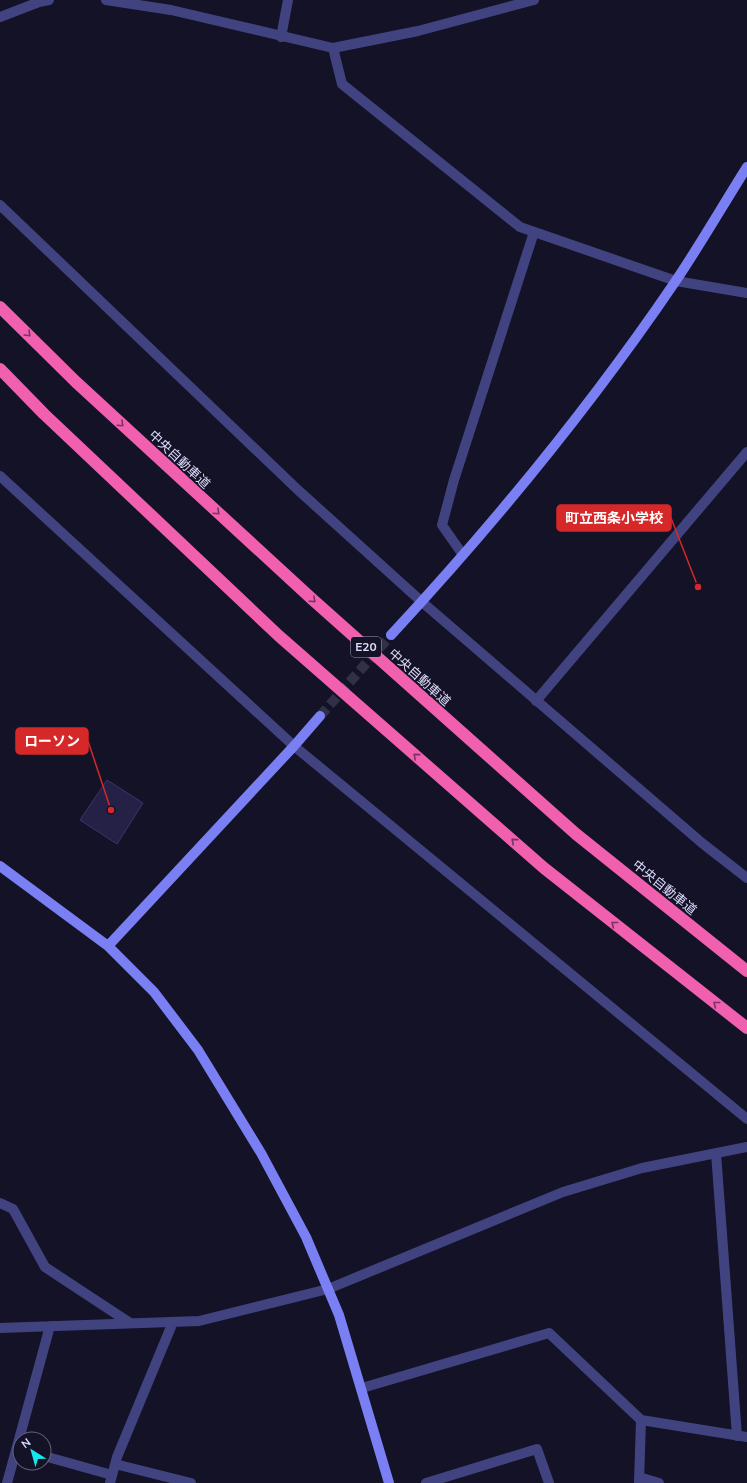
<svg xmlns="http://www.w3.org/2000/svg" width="747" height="1483" font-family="'Nunito Sans','Noto Sans JP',sans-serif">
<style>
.building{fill:#252046;stroke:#3b346f}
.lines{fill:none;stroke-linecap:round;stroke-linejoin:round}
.secondary-tunnel{stroke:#323046;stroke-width:10;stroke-dasharray:10 5;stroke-linecap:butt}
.lane{stroke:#414381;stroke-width:10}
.street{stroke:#414381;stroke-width:10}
.secondary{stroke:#7a7ff3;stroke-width:10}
.highway{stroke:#f160af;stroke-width:12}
.oneway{stroke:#773564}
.labels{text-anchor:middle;stroke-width:3;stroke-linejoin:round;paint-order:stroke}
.shield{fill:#141226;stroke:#a09ebc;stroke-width:1}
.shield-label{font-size:12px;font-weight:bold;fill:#dcdafc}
.street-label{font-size:13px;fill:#dcdafc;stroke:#141226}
.leader{fill:none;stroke:#d62828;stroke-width:1.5}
.callout-dot{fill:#d62828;stroke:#141226;stroke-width:1.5}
.callout{fill:#d62828;stroke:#d62828;stroke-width:1.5}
.callout-label{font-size:14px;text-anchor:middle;font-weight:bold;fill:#fff}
</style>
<rect width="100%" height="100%" fill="#141226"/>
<!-- building -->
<path class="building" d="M107,780L143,803L117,844L80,820Z"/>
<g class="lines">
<!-- secondary-tunnel -->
<path class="secondary-tunnel" d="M320,716L391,635"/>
<!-- lane -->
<path class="lane" d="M281,37L288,0"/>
<!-- street -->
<path class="street" d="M106,0L171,10L333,48L418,31L534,0
M0,17L39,2L49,0
M333,48L342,84L520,227L676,281L747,293
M0,205L298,490L422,602L702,843L747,878
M0,476L294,746L747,1119
M463,555L442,525L454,480L534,232
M536,701L747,452
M716,1153L737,1436
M0,1203L13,1209L45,1267L130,1323
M0,1328L199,1321L328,1289L563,1192L642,1168L747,1147
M362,1388L549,1333L641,1420L747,1437
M44,1456L112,1475
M115,1464L191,1483
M639,1477L659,1483
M7,1483L50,1326
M110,1483L117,1457L173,1322
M426,1483L537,1449L549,1483
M639,1483L641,1420"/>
<!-- secondary -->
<path class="secondary" d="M391,635C494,524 590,407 675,282C700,245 723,205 747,167
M0,866L108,946L154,992L198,1050L261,1153L306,1237L339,1315L389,1483
M108,946L294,746L320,716"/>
<!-- highway -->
<path class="highway" d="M0,307L76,382L312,599L576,834L747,971
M0,369L44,414L279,636L544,868L747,1028"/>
</g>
<!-- one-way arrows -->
<defs><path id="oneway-chevron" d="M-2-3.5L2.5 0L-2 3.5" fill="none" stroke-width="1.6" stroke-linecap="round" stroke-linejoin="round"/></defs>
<g class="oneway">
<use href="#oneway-chevron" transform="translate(28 334) rotate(45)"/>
<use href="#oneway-chevron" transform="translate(121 424) rotate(43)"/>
<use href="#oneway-chevron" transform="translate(217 512) rotate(43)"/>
<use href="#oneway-chevron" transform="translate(313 600) rotate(42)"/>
<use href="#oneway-chevron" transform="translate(416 756) rotate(-139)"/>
<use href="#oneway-chevron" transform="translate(514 841) rotate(-139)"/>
<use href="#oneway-chevron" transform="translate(614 924) rotate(-142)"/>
<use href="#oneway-chevron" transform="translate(716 1004) rotate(-142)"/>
</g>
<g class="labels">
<!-- shield labels -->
<rect class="shield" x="351" y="637" width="30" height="20" rx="3"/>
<g class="shield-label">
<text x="366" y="651">E20</text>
</g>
<!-- street labels -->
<g class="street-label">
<text transform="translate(180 459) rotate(43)" y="5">中央自動車道</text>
<text transform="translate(420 677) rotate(42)" y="5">中央自動車道</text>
<text transform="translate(665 887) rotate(39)" y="5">中央自動車道</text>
</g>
</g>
<!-- callouts -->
<path class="leader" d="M698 587L671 518M111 810L88 741"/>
<g class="callout-dot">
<circle cx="698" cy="587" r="4"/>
<circle cx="111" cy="810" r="4"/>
</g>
<g class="callout">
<rect x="557" y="505" width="114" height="26" rx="4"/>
<rect x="16" y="728" width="72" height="26" rx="4"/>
</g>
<g class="callout-label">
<text x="614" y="523">町立西条小学校</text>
<text x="52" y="746">ローソン</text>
</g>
<!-- north arrow -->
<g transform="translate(32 1451) rotate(323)"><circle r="19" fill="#141226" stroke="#64627c"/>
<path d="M0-3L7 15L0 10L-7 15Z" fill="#17e4eb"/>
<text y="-6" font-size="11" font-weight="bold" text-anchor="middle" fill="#dcdafc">N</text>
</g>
</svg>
